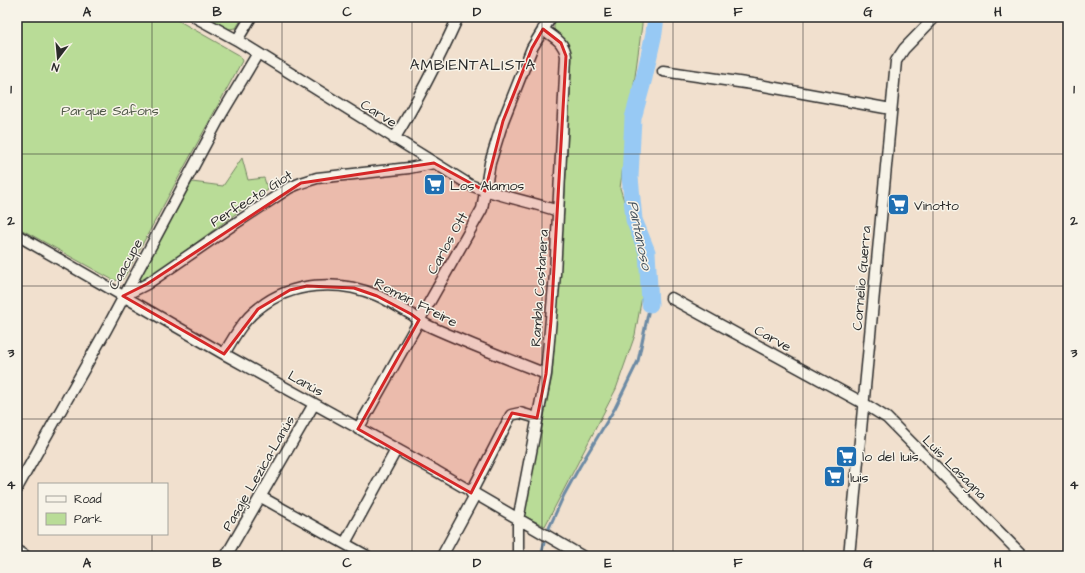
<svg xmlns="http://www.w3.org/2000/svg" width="1085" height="573" font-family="'Architects Daughter',sans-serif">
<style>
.green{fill:#b9dc97;stroke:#728461}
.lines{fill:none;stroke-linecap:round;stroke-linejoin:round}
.stream{stroke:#6c8aa4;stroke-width:3}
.river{stroke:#97c9f4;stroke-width:17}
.minor-casing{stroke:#2b2b2b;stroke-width:13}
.tertiary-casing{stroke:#2b2b2b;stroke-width:15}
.minor{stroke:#f7f3e8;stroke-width:10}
.tertiary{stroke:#f7f3e8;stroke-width:12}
.marked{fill:#d62828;fill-opacity:0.2;stroke:#d62828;stroke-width:3;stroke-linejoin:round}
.grid{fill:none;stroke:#2b2b2b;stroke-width:1;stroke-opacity:0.55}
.labels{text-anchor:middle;stroke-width:3;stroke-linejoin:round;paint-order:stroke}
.park-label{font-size:14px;fill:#4e5746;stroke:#f7f3e8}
.street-label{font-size:14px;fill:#2b2b2b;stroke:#f7f3e8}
.poi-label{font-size:14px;fill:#2b2b2b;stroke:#f7f3e8;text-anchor:start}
.neighbourhood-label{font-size:15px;letter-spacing:1px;fill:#2b2b2b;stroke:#f7f3e8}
.water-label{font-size:15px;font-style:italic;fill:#46525d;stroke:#f7f3e8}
.neatline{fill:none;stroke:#2b2b2b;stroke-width:1.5}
.grid-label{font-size:13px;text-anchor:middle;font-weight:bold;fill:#2b2b2b}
</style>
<rect width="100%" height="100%" fill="#f1e0ce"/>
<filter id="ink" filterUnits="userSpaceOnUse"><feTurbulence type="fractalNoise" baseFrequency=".025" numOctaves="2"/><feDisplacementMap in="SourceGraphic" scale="8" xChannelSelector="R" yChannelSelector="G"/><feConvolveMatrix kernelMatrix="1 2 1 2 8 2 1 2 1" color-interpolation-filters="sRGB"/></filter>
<g filter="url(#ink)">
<!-- green -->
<path class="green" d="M17,17H172L239,55L242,61L125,276L121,281L113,280L17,227Z
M207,17H243L236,28L229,29Z
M558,17H643L620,188L641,255L643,291L635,335L616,389L545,526L522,515L552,377L564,210L572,59C569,44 564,39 554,29V23Z
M242,158L248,180L264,178L268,190L147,279L138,283L140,276L192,182L223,186Z"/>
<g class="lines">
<!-- stream -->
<path class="stream" d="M549,528L564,495L580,466L615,408L638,361L650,304
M541,556L544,543"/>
<!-- river -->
<path class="river" d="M650,304L647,252L634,220L630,177L633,118L644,78L654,33L656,17"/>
<defs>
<path id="minor" d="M195,17L237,40L470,185C498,196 529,201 558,211
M237,40L251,17
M663,71L759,85L891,109
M394,139C419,99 439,59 458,17
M17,235L224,354L436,471L582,556
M123,296L147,284L230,227L289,188L301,183L317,178L409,168L434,163
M671,298L863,403L887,418L1023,556
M224,354C234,337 243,320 259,308C291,282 338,279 376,295C388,300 400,308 411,314C418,319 424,324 431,327C469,344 508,359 546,374
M358,429L482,209L490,163L503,121L532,48L551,17
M17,488L106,330L221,115L258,53
M471,493L511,415L520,413L537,418
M261,497L367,556
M345,543L396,450
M226,556L314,404
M442,556L475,495
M518,556V520L546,374L555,274L566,56C564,41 554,38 543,29
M849,556L896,61L904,49L935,17"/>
<path id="tertiary" d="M17,552L24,556"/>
</defs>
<!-- minor casing -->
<use href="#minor" class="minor-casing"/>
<!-- tertiary casing -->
<use href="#tertiary" class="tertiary-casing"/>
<!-- minor -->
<use href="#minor" class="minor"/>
<!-- tertiary -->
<use href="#tertiary" class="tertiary"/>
</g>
</g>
<!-- marked area -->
<path class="marked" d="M543,29L561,43L566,56L551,321L546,374L537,418L512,413L471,493L358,429L419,320L411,314L377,296L354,288L307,286L290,290L258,309L224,354L123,296L147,284L301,183L434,163L485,191L503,121L532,48Z"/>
<!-- grid -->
<path class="grid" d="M152,17V484M282,17V556M412,17V556M542,17V556M673,17V556M803,17V556M933,17V556M17,154H1068M17,286H1068M17,419H1068M152,534V556"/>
<!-- icons -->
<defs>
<symbol id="supermarket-square" viewBox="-11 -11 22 22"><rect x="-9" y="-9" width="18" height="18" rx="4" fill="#1f6fb2" stroke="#f7f3e8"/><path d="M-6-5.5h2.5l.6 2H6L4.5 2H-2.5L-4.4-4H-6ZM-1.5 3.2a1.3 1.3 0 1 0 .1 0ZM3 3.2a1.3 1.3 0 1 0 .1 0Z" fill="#fff"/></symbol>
</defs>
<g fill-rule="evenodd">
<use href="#supermarket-square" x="422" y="172" width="25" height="25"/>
<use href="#supermarket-square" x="886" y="192" width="25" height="25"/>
<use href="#supermarket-square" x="834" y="444" width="25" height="25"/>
<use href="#supermarket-square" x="822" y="464" width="25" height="25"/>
</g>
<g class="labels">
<!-- park labels -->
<g class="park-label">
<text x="110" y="115">Parque Safons</text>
</g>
<!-- street labels -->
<g class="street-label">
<text transform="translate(379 113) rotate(32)" y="5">Carve</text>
<text transform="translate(251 198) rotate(-32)" y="5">Perfecto Giot</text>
<text transform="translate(447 243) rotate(-61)" y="5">Carlos Ott</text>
<text transform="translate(125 264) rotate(-61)" y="5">Caacupe</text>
<text transform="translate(861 278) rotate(-85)" y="5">Cornelio Guerra</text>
<text transform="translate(539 288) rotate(-86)" y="5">Rambla Costanera</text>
<text transform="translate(416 302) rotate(27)" y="5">Román Freire</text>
<text transform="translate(773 338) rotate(29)" y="5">Carve</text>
<text transform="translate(306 383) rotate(29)" y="5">Lanús</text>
<text transform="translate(955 467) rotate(45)" y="5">Luis Lasagna</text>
<text transform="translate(258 473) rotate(-60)" y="5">Pasaje Lezica-Lanús</text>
</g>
<!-- poi labels -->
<g class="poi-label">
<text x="450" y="190">Los Alamos</text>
<text x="914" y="210">Vinotto</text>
<text x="862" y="461">lo del luis</text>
<text x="850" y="482">luis</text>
</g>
<!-- neighbourhood labels -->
<g class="neighbourhood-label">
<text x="473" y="70">AMBIENTALISTA</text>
</g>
<!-- water labels -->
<g class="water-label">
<text transform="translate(640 235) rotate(78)" y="5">Pantanoso</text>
</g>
</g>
<!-- margin -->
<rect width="1085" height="573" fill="none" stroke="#f7f3e8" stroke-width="44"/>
<!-- legend -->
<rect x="38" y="483" width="130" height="52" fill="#f7f3e8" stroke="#a5a39c"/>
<rect x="46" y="496" width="20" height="6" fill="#f7f3e8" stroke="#a5a39c"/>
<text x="74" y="503" font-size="12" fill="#2b2b2b">Road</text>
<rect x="46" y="513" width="20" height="12" fill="#b9dc97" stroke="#a5a39c"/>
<text x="74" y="523" font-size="12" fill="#2b2b2b">Park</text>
<!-- north arrow -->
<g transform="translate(58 58) rotate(196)" stroke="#f7f3e8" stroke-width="3" paint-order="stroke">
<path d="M0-3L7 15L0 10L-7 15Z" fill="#2b2b2b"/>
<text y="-6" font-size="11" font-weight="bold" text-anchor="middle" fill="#2b2b2b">N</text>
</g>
<rect x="22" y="22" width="1041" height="529" class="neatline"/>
<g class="grid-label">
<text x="87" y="16">A</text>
<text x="217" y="16">B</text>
<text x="347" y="16">C</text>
<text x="477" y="16">D</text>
<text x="608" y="16">E</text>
<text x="738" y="16">F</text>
<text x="868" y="16">G</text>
<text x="998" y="16">H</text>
<text x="11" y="93">1</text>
<text x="1074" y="93">1</text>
<text x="11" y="225">2</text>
<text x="1074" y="225">2</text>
<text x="11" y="357">3</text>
<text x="1074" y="357">3</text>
<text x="11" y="489">4</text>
<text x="1074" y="489">4</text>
<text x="87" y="567">A</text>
<text x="217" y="567">B</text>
<text x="347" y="567">C</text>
<text x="477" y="567">D</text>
<text x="608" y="567">E</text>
<text x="738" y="567">F</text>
<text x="868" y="567">G</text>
<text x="998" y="567">H</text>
</g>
</svg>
